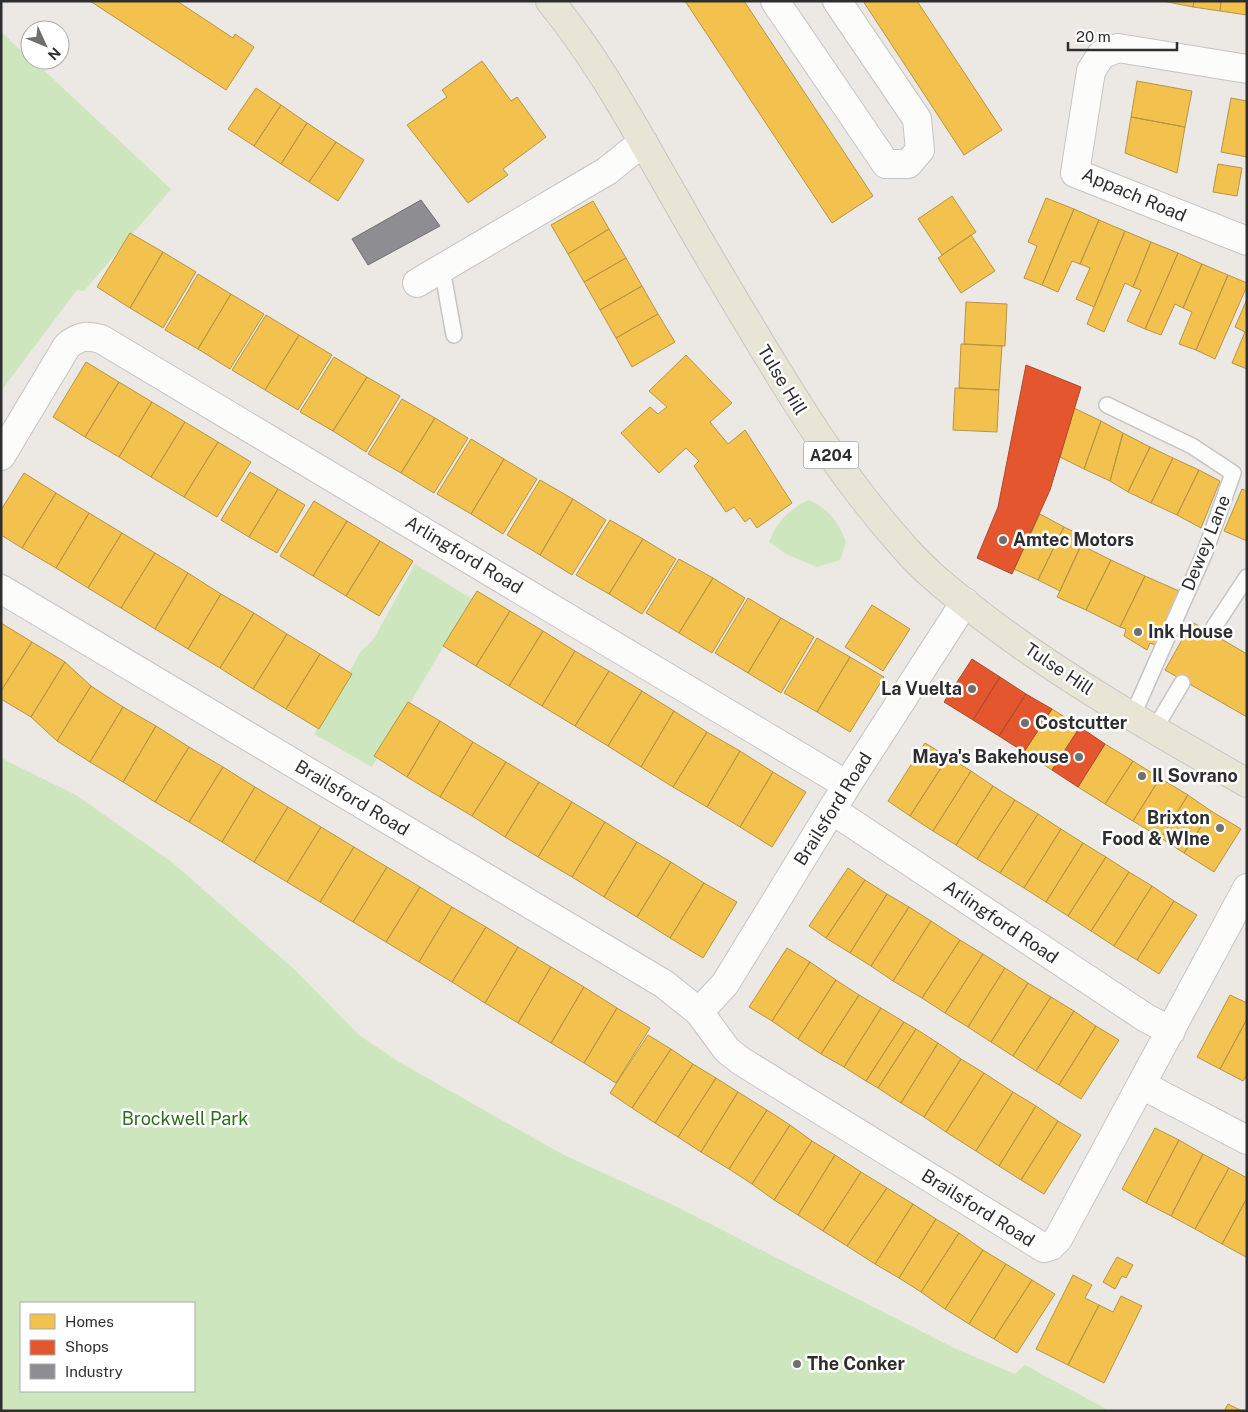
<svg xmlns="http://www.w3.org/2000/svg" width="1248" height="1412" font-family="'Public Sans',sans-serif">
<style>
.green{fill:#cee6be;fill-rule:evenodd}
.homes{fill:#f2c14e;stroke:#b79544}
.shops{fill:#e4572e;stroke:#ad4b2e}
.industry{fill:#8d8d92;stroke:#707074}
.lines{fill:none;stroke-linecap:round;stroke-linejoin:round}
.lane-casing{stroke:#c5c4c5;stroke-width:18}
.street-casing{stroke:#c5c4c5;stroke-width:30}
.primary-casing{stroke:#c6c5c4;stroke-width:30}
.lane{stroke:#fcfcfb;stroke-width:15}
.street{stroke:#fcfcfb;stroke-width:28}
.primary{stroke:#e8e4d6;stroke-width:28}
.poi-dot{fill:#706f6e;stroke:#fff;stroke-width:2}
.labels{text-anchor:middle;stroke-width:5;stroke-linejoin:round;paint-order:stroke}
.shield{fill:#fff;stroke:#6d6d6d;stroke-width:1}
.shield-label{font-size:16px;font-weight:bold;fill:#2e2e2e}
.street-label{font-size:18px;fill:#2e2e2e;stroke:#fff}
.poi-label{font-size:18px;font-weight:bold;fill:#2e2e2e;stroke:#fff;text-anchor:start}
.park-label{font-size:18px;fill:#2c6e1b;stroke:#fff}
</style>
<rect width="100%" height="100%" fill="#ece8e4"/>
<!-- green -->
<path class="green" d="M1,31L30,60H33L171,189L84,291L77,290L1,391Z
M808,500C827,507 839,522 846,542L840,560L817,567L786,554L769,542C777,521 789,510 808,500Z
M415,564L472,599L372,767L314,734L361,651L373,640Z
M1,758L76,795L173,863L294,969L359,1035L399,1062L562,1154L671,1204L954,1348L1015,1374L1025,1365L1110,1411H1ZM194,1303V1391H21V1303Z"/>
<!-- homes -->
<path class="homes" d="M90,1H177L233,38L235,34L254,47L226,90Z
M685,1H744L873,196L832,223Z
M863,1H917L1002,130L964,155Z
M1163,1H1194L1193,7Z
M1194,1H1221L1220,11L1193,7Z
M1221,1H1247V15L1220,11Z
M482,61L511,101L517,97L546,137L503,169L508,175L468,203L407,125L447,97L442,90Z
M1137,81L1192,91L1185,127L1131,117Z
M256,88L281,105L254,146L228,129Z
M1231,98L1247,101V157L1221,152Z
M281,105L307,123L281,164L254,146Z
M1131,117L1185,127L1177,173L1125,153Z
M307,123L336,142L309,182L281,164Z
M336,142L364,160L338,201L309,182Z
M1218,164L1242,168L1237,196L1213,192Z
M952,196L976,232L942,255L918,219Z
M1046,198L1074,209L1042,285L1024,278L1037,246L1028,242Z
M593,201L609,229L568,254L551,225Z
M1074,209L1099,220L1080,264L1072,261L1058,292L1042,285Z
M1099,220L1125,231L1094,307L1076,299L1090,268L1080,264Z
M609,229L626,258L584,282L568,254Z
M1125,231L1151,242L1133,287L1125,283L1104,332L1087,324Z
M130,233L163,252L130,308L97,287Z
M971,235L995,271L961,293L938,258Z
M1151,242L1178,253L1145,329L1127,321L1141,290L1133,287Z
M163,252L196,272L163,328L130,308Z
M1178,253L1202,264L1183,308L1175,304L1161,335L1145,329Z
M626,258L642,286L600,310L584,282Z
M1202,264L1228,275L1196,350L1179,344L1192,312L1183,308Z
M198,274L231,294L198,349L165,330Z
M1228,275L1247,283V286L1215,359L1196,350Z
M642,286L658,314L616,338L600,310Z
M231,294L264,314L230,369L198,349Z
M1247,299V369L1232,363L1245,332L1235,327Z
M966,302L1007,304L1005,346L964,344Z
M658,314L675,342L632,367L616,338Z
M266,315L299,335L265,390L232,370Z
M299,335L332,355L298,410L265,390Z
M961,344L1002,346L999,390L959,388Z
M686,355L732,403L710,422L728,444L745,430L792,503L757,528L750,518L745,522L734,507L726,512L694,466L699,461L686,448L659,473L621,433L650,407L658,414L667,407L649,391Z
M334,357L367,377L333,431L300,412Z
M86,362L119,382L85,437L53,417Z
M367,377L400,396L366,452L333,431Z
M119,382L152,402L119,457L85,437Z
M955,388L999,390L997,432L953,430Z
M402,399L435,418L401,473L368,454Z
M152,402L185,422L151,477L119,457Z
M1074,408L1101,421L1084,469L1060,457Z
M435,418L468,438L434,493L401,473Z
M1101,421L1123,433L1110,481L1084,469Z
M185,422L218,442L184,497L151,477Z
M1123,433L1150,447L1128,492L1110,481Z
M471,439L504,459L471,514L437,494Z
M218,442L251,462L217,517L184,497Z
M1150,447L1173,458L1151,503L1128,492Z
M1173,458L1199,470L1177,515L1151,503Z
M504,459L537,479L503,534L471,514Z
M1199,470L1220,481L1201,528L1177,515Z
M250,472L278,489L249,537L221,520Z
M24,473L56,493L22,548L1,535V510Z
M540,480L573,499L540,555L507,535Z
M278,489L305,505L277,553L249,537Z
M1242,489L1247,491V541L1224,531Z
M56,493L89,513L56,568L22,548Z
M573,499L606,520L572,575L540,555Z
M314,501L347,521L313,576L280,556Z
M89,513L122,533L88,588L56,568Z
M1040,514L1064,527L1038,580L1014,569Z
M610,520L643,539L609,594L576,575Z
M347,521L380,541L346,596L313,576Z
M1064,527L1085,537L1060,591L1038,580Z
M122,533L155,553L121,608L88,588Z
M643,539L676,559L642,614L609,594Z
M380,541L413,561L379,616L346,596Z
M1081,545L1111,560L1086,610L1057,597Z
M155,553L188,573L155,629L121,608Z
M679,559L713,578L679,633L646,613Z
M1111,560L1145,576L1120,627L1086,610Z
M188,573L221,594L188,649L155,629Z
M1145,576L1179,591L1155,645L1150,643L1147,650L1124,636L1126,629L1120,627Z
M713,578L745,598L712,653L679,633Z
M477,591L510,611L476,666L443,646Z
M221,594L254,613L220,668L188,649Z
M748,598L781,618L748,673L715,653Z
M872,605L910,629L883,671L845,647Z
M510,611L543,631L509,686L476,666Z
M254,613L287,634L253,689L220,668Z
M781,618L814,637L781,693L748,673Z
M1192,622L1247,654V717L1165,670Z
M1,623L32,642L1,691Z
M543,631L575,651L542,706L509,686Z
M287,634L320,654L286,709L253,689Z
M817,638L850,657L817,712L784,693Z
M32,642L65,662L31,717L1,699V691Z
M575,651L609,671L575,726L542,706Z
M320,654L352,674L319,729L286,709Z
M850,657L884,677L850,732L817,712Z
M65,662L91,686L57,741L31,717Z
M609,671L642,691L608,746L575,726Z
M91,686L123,707L90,762L57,741Z
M642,691L674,711L641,767L608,746Z
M408,702L440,721L407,777L374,756Z
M123,707L156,726L123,782L90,762Z
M1052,709L1080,727L1052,770L1024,752Z
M674,711L707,732L673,787L641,767Z
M440,721L473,742L440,797L407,777Z
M156,726L189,747L155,802L123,782Z
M707,732L740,751L707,807L673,787Z
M473,742L506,762L472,816L440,797Z
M925,743L948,757L910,816L888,801Z
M1105,744L1133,761L1105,804L1078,787Z
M189,747L223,767L189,822L155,802Z
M740,751L773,772L740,827L707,807Z
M948,757L971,771L933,831L910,816Z
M1133,761L1160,778L1133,821L1105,804Z
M506,762L539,782L505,837L472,816Z
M223,767L255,787L222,842L189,822Z
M971,771L993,786L956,845L933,831Z
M773,772L806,792L772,847L740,827Z
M1160,778L1188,795L1161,838L1133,821Z
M539,782L572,802L538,857L505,837Z
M993,786L1015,800L977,859L956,845Z
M255,787L288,807L254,862L222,842Z
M1188,795L1211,811L1184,853L1161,838Z
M1015,800L1038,814L1000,873L977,859Z
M572,802L605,822L572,877L538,857Z
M288,807L321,827L287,882L254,862Z
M1211,811L1241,829L1214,872L1184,853Z
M1038,814L1061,829L1024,888L1000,873Z
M605,822L637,842L604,897L572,877Z
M321,827L354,847L320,902L287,882Z
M1061,829L1083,843L1046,902L1024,888Z
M637,842L671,862L637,917L604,897Z
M1083,843L1106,857L1068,916L1046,902Z
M354,847L387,867L353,922L320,902Z
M1106,857L1129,872L1091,931L1068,916Z
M671,862L704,883L670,938L637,917Z
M387,867L420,887L386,942L353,922Z
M848,868L865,880L826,938L809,926Z
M1129,872L1152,886L1114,946L1091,931Z
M865,880L887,894L850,953L826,938Z
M704,883L737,902L703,958L670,938Z
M1152,886L1174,901L1137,960L1114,946Z
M420,887L452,907L419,962L386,942Z
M887,894L909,907L871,966L850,953Z
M1174,901L1197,915L1159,974L1137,960Z
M452,907L486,927L452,982L419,962Z
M909,907L931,921L893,981L871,966Z
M931,921L960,940L922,998L893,981Z
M486,927L518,947L485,1003L452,982Z
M960,940L983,954L945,1013L922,998Z
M518,947L551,967L518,1023L485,1003Z
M787,948L810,962L772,1021L749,1007Z
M983,954L1005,968L968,1027L945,1013Z
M810,962L836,980L798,1039L772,1021Z
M551,967L584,987L551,1043L518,1023Z
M1005,968L1028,983L991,1042L968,1027Z
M836,980L859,995L821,1054L798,1039Z
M1028,983L1051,997L1013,1056L991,1042Z
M584,987L617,1008L584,1063L551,1043Z
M859,995L881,1008L844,1067L821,1054Z
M1230,995L1247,1003V1019L1220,1069L1197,1057Z
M1051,997L1074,1011L1036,1071L1013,1056Z
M617,1008L650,1028L616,1083L584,1063Z
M881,1008L904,1022L866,1081L844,1067Z
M1074,1011L1096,1026L1059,1085L1036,1071Z
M1247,1019V1075L1243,1081L1220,1069Z
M904,1022L916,1029L878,1088L866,1081Z
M1096,1026L1119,1040L1081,1099L1059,1085Z
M916,1029L938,1043L901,1103L878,1088Z
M648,1035L671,1049L632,1108L610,1093Z
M938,1043L961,1059L924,1117L901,1103Z
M671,1049L693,1064L655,1123L632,1108Z
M961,1059L984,1073L946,1132L924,1117Z
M693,1064L716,1078L678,1137L655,1123Z
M984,1073L1013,1092L976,1151L946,1132Z
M716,1078L738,1092L701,1152L678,1137Z
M738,1092L767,1110L729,1169L701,1152Z
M1013,1092L1036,1106L999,1166L976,1151Z
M1036,1106L1058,1121L1021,1180L999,1166Z
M767,1110L790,1125L752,1184L729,1169Z
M1058,1121L1081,1135L1044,1194L1021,1180Z
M790,1125L812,1141L774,1200L752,1184Z
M1155,1128L1179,1140L1146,1203L1122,1189Z
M1179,1140L1203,1154L1171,1216L1146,1203Z
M812,1141L835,1155L798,1215L774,1200Z
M1203,1154L1229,1168L1195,1229L1171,1216Z
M835,1155L861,1172L823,1231L798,1215Z
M1229,1168L1247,1178V1198L1222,1244L1195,1229Z
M861,1172L887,1188L847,1246L823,1231Z
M887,1188L913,1204L875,1264L847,1246Z
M1247,1198V1256L1246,1257L1222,1244Z
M913,1204L936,1219L899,1278L875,1264Z
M936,1219L959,1233L921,1292L899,1278Z
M959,1233L983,1250L945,1309L921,1292Z
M983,1250L1006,1264L969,1324L945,1309Z
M1117,1257L1133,1265L1126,1278L1122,1276L1115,1289L1103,1282Z
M1006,1264L1032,1280L994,1339L969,1324Z
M1073,1275L1092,1285L1085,1298L1099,1305L1068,1365L1036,1349Z
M1032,1280L1055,1294L1017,1353L994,1339Z
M1121,1296L1142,1306L1104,1383L1068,1365L1099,1305L1113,1312Z
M1228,1404L1242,1411H1224Z"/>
<!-- shops -->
<path class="shops" d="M1026,365L1081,387L1050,490L1012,574L977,558L998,507Z
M972,659L1000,677L973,720L944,702Z
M1000,677L1026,694L999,736L973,720Z
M1026,694L1052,709L1024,752L999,736Z
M1080,727L1105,744L1078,787L1052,770Z"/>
<!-- industry -->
<path class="industry" d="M421,200L440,226L368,265L352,239Z"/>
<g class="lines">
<defs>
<path id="lane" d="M442,269L454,335
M1107,405L1192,446L1233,473L1205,552L1132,717
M1214,627L1247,577
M1154,730L1182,683"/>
<path id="street" d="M775,1L886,164H908L920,150L917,119L837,1
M1247,69L1118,48L1101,55L1091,71L1075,173L1247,241
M417,283L607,171L643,142
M1,456L67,346C79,336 86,335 101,339L847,785
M1,589L664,984L699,1012L727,1050L741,1061L1044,1248L1051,1246L1058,1239L1247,888
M832,810L1146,1018L1171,1031
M699,1012L725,984L847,785L965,602
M1142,1085L1247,1140"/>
<path id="primary" d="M550,1C601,63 639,136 679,205C702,246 726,286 750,326C796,403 842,478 903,546C926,573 955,595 983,617C1066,680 1156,731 1247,783"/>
</defs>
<!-- lane casing -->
<use href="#lane" class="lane-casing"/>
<!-- street casing -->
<use href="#street" class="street-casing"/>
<!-- primary casing -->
<use href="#primary" class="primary-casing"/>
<!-- lane -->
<use href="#lane" class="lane"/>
<!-- street -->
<use href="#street" class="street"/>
<!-- primary -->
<use href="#primary" class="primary"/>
</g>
<!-- markers -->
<g class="poi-dot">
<circle cx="1003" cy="540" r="5"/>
<circle cx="1138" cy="632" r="5"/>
<circle cx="972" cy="689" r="5"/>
<circle cx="1025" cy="723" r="5"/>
<circle cx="1079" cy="757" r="5"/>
<circle cx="1142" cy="776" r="5"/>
<circle cx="1220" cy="828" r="5"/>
<circle cx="797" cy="1364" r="5"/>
</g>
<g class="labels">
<!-- shield labels -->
<rect class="shield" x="803.5" y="441.5" width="55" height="27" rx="4"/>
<g class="shield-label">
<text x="831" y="461">A204</text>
</g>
<!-- street labels -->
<g class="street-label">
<text transform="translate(1134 195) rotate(23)" y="6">Appach Road</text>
<text transform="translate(782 380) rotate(59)" y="6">Tulse Hill</text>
<text transform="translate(1206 543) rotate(-68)" y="6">Dewey Lane</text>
<text transform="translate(464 555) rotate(31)" y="6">Arlingford Road</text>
<text transform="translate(1059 669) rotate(34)" y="6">Tulse Hill</text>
<text transform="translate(352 798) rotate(31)" y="6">Brailsford Road</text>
<text transform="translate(833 809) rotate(-58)" y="6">Brailsford Road</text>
<text transform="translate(1001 922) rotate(34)" y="6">Arlingford Road</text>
<text transform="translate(978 1208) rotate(32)" y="6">Brailsford Road</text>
</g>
<!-- poi labels -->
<g class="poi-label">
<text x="1013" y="546">Amtec Motors</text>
<text x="1148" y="638">Ink House</text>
<text x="962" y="695" text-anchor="end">La Vuelta</text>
<text x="1035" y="729">Costcutter</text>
<text x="1069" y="763" text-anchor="end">Maya's Bakehouse</text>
<text x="1152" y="782">Il Sovrano</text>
<text x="1210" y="824" text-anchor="end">Brixton<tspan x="1210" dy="21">Food &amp; WIne</tspan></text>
<text x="807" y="1370">The Conker</text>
</g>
<!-- park labels -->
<g class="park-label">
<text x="185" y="1125">Brockwell Park</text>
</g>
</g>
<!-- border -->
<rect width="1248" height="1412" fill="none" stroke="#2e2e2e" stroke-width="5"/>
<!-- legend -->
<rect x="20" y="1302" width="175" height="90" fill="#ffffff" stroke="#ababab"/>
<rect x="30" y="1314" width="25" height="15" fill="#f2c14e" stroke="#ababab"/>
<text x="65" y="1327" font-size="15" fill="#2e2e2e">Homes</text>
<rect x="30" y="1340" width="25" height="15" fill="#e4572e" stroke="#ababab"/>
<text x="65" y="1352" font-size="15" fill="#2e2e2e">Shops</text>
<rect x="30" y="1364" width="25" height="15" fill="#8d8d92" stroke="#ababab"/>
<text x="65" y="1377" font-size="15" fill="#2e2e2e">Industry</text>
<!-- north arrow -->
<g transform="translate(45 45) rotate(134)"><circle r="24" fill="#ffffff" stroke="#ababab"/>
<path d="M0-4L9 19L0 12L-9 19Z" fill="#706f6e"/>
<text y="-8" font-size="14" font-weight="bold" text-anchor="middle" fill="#2e2e2e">N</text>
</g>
<!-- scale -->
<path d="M1068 42v8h109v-8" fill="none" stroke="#2e2e2e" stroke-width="2.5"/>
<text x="1076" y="42" font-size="15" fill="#2e2e2e" stroke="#ffffff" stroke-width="4" paint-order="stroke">20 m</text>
</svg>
